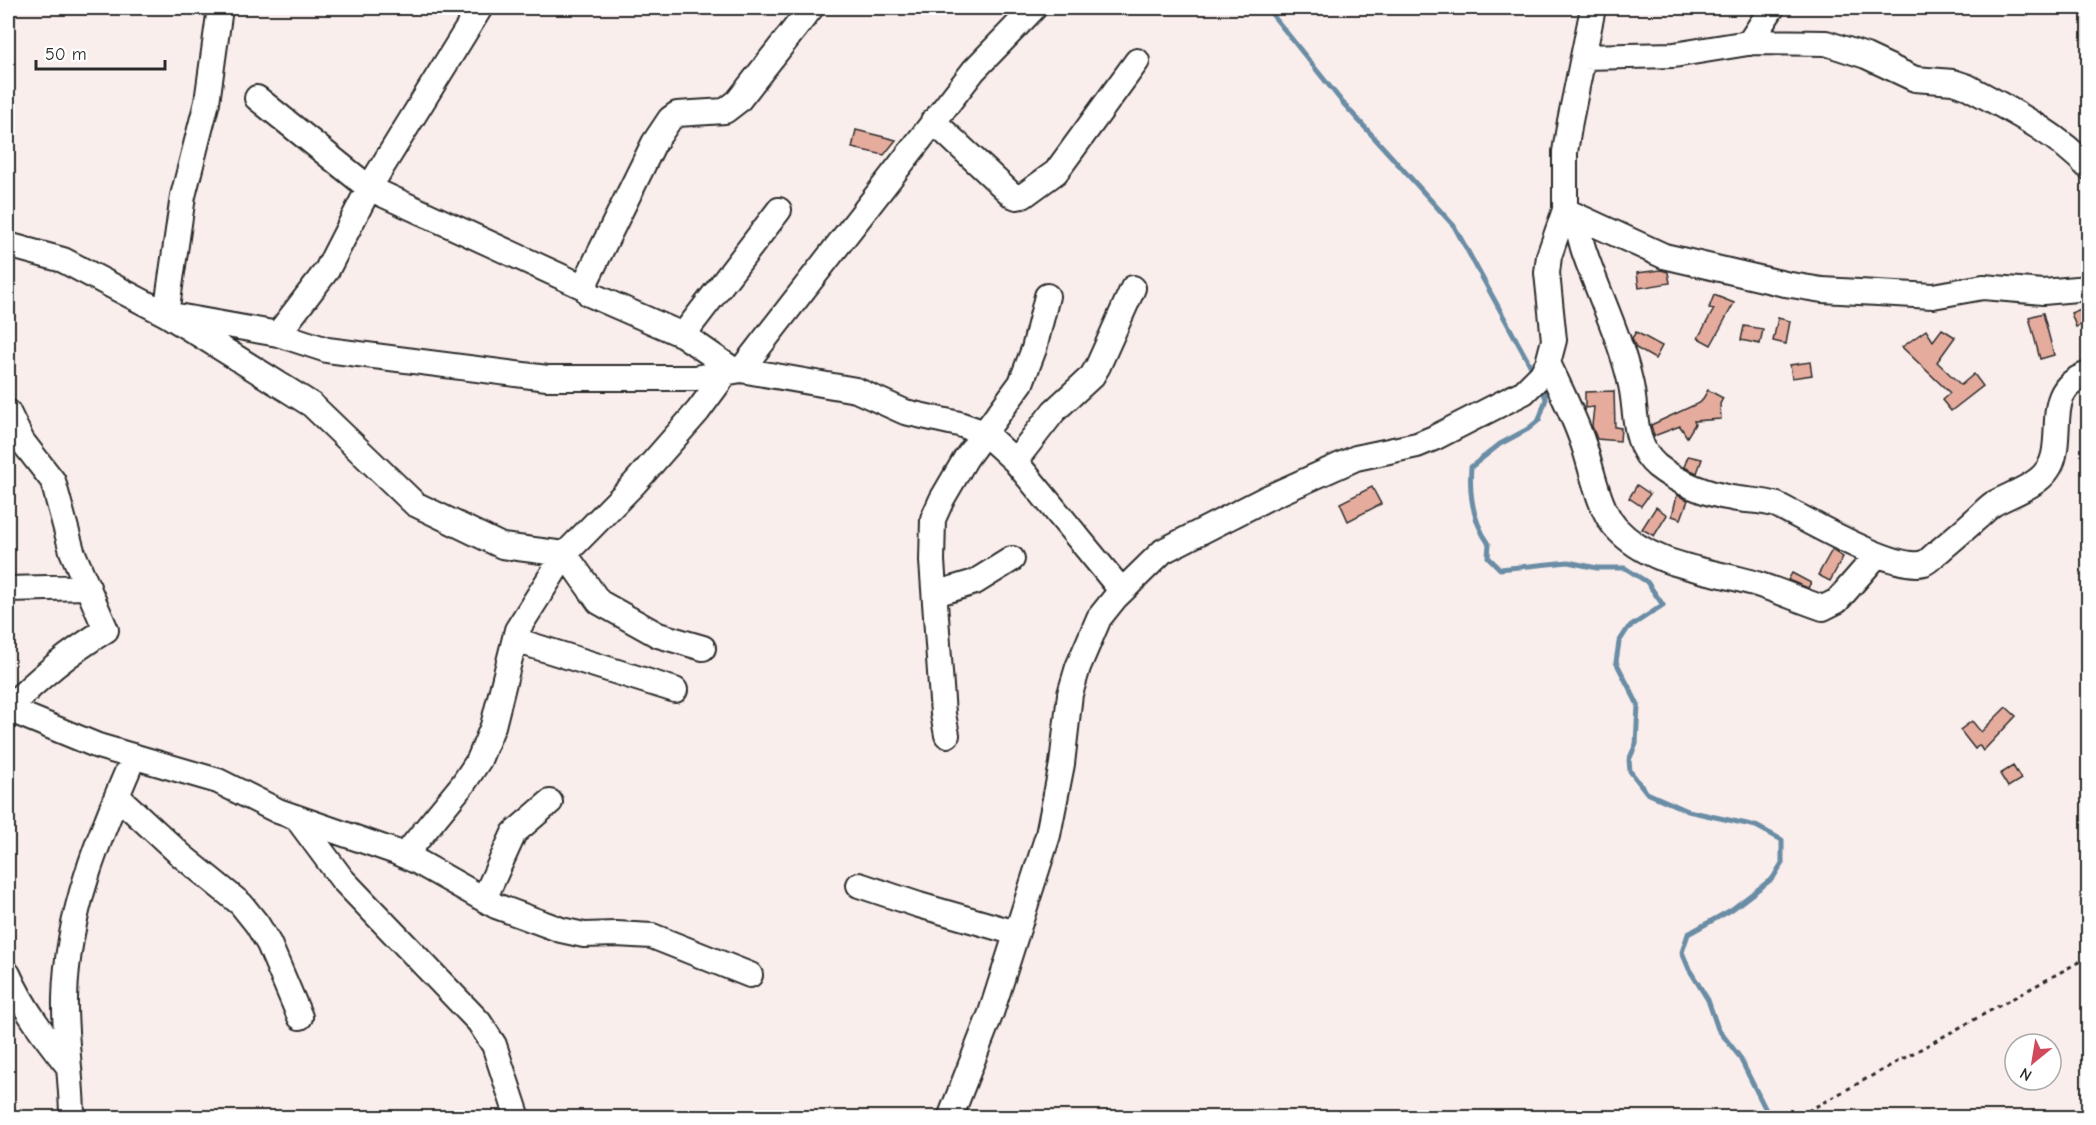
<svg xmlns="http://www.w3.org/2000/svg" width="2096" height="1125" font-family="'Comic Neue',sans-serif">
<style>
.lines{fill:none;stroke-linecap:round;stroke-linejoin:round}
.stream{stroke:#6b8da5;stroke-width:5}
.building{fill:#e5ac9e;stroke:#2b2b2b;stroke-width:1.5}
.minor-casing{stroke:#2b2b2b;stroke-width:28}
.path{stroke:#2b2b2b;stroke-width:3;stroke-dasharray:4.5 4.5;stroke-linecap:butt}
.minor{stroke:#fff;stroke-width:24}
</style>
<rect width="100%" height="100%" fill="#faeeec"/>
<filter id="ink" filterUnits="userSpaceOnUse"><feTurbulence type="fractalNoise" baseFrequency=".0167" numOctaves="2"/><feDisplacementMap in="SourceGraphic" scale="12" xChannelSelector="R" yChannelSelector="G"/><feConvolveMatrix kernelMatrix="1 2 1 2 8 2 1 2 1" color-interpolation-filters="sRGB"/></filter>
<g filter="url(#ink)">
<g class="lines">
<!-- stream -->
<path class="stream" d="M1267,8L1343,103L1454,226L1535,374
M1541,385L1546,399L1539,420L1528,429L1500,444L1471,467C1469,494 1473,522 1489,544L1488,557L1500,569L1568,562L1597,568H1625L1647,582L1663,605L1628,628L1619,642L1616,662L1638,705L1636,744L1629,760L1630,771L1647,793L1688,811L1756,826L1782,840V863L1773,878L1731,910L1688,934L1682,952L1689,969L1708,1000L1718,1029L1739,1056L1770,1118"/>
</g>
<!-- building -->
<path class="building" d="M856,130L896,140L884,155L852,148Z
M1661,270L1668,272L1670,283L1639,288L1637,273Z
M1714,295L1734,303L1711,345L1698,338L1714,309L1709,308Z
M2088,306V322L2076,327L2071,313Z
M2043,313L2054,355L2040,359L2029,317Z
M1778,318L1790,321L1786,344L1773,341Z
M1744,326L1763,329L1760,344L1741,340Z
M1942,329L1955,337L1937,362L1961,385L1974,374L1983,386L1951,411L1942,400L1950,393L1902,347L1926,330L1933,341Z
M1636,332L1662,346L1655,359L1636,348L1632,338Z
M1810,362L1812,375L1792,378L1790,365Z
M1708,390L1723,398L1720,404L1721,419L1694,421L1695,424L1687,437L1680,426L1654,436L1651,425L1701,402Z
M1614,391L1615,427L1621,428L1620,441L1597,439L1592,426L1594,407L1585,408V392Z
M1688,456L1702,459L1697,473L1684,467Z
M1637,485L1650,494L1641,506L1629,498Z
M1372,487L1381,504L1348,521L1340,503Z
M1677,495L1688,500L1681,519L1672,516Z
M1656,507L1667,515L1654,536L1642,529Z
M1832,550L1843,557L1830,581L1818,575Z
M1792,573L1811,583L1808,588L1788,580Z
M2006,707L2016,716L1983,751L1979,745L1975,749L1960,730L1972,721L1981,732Z
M2013,766L2021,779L2008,787L2000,774Z"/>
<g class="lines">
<defs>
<path id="minor" d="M1749,43L1772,8
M1583,57L1674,55L1754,42L1826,43L1866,56L1915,79L1953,82L1968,87C2010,110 2055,132 2088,167
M257,98L369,188L586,288
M933,121L1012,195L1017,197L1023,196L1056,172L1137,61
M1566,211L1664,256L1785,284L1822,290L1933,296L1983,287L2043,292L2088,288
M1575,215C1578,227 1580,239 1584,251C1599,295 1621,339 1631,385C1637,412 1632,445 1657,466C1677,482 1706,494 1732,498C1747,501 1762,500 1777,505C1806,519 1894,572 1924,563C1929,561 1934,555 1938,552C1951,541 1964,530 1976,519C1982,514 1987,508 1993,504C2016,491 2048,484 2054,455C2061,423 2047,388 2088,374
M8,245L63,260L166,314L205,338L312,405L415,504L502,546L565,554L599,602L658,635L703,648
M166,314L278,334L327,350L547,378H695L741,370L856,390L905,412L959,424L979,431L992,440L1015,461L1121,590
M166,314L183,196L207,102L220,8
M278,334L327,270L369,188L480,8
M683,335L779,210
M1548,363C1560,389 1574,416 1583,443C1592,468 1598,508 1616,528C1651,566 1704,569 1750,582C1775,589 1799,600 1823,608L1837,601L1877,555
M741,370L974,70L1034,8
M735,371L683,335L589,294L586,288L587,279L654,143L670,119L677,114L725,111L738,101L811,8
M8,412L22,441L53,481L72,551L106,630C70,652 37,679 8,709
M1015,461L1054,411L1092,376L1098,366L1133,288
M8,589L88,587
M935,594L975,582L1012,559
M515,640L675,690
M8,709L98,746L218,781L278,811L396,852L418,862L496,906L561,930L584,935L616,934L652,936L750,975
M947,735L943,714L932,561L933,519L942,499L966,458L1021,383L1034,349L1047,296
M117,796L182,856L241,904L257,924L269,944L300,1017
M296,817L342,879L479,1022L494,1045L518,1118
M405,855L463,784L479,760L493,726L517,630L565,554L634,484L698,411L726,373
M859,885L919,905L1016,933
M484,899L514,833L550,802
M8,974C23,1008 46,1038 69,1067
M72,1118C72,1078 64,1038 65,998C67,910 100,835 134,756
M950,1118L991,1013L1048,835L1062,764L1070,694L1078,667L1099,618L1115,598L1163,551L1267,498L1356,458L1417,445L1434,438L1524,392L1541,375L1548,363L1554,340L1547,273L1549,256L1565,210V152L1570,121L1593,8"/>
</defs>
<!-- minor casing -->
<use href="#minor" class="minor-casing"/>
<!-- path -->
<path class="path" d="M1754,1118L1806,1112L2088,957"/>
<!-- minor -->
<use href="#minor" class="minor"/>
</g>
</g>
<!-- margin -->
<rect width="2096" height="1125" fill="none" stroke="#fff" stroke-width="30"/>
<rect x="15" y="15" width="2066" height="1095" fill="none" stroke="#2b2b2b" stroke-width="2" filter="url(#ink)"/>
<!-- north arrow -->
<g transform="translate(2033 1062) rotate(210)"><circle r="28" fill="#ffffff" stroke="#aaaaaa" stroke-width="1.5"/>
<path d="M0-4.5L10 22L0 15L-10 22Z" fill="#d1495b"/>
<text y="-9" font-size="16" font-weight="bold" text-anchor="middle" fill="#2b2b2b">N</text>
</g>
<!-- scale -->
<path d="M36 60v9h129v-9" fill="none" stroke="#2b2b2b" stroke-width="3"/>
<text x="45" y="60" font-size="18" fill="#2b2b2b" stroke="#ffffff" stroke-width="4.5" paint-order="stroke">50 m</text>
</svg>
